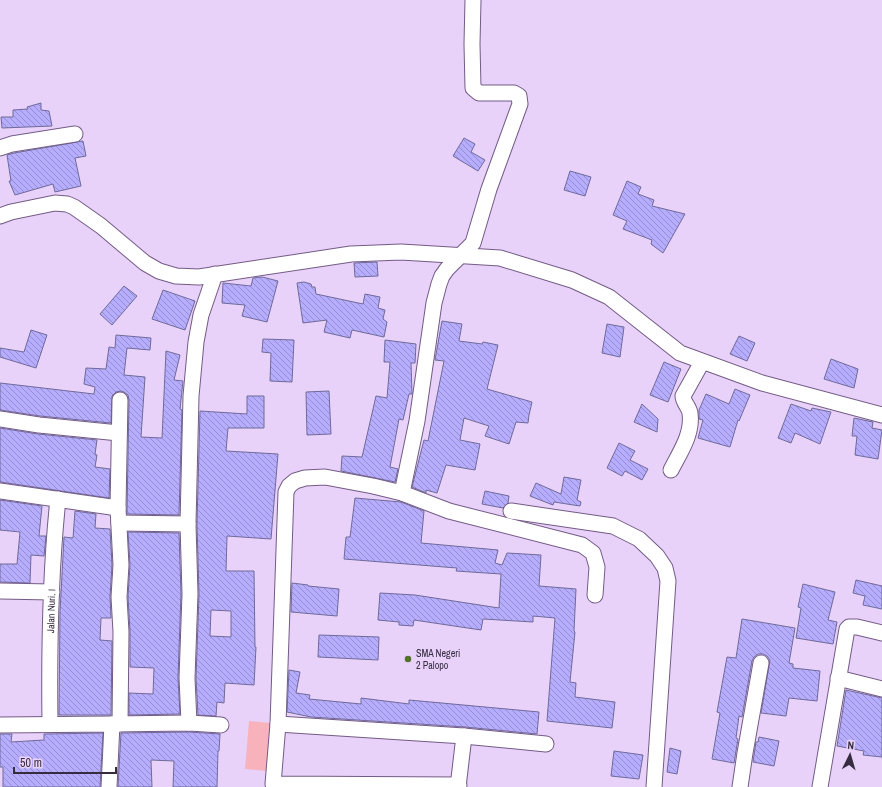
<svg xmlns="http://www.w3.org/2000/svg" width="882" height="787" font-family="'Archivo Narrow',sans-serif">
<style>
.green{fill:#f8b2bc}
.building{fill:url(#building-back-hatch);stroke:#6f6a99;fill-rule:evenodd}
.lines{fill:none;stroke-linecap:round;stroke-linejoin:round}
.street-casing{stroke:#735b86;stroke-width:17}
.street{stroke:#fff;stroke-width:15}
.poi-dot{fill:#537229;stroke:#e8d2fa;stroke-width:1.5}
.labels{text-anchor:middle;stroke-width:4;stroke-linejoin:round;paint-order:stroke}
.street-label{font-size:10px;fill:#372c3f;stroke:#e8d2fa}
.poi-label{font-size:10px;fill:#372c3f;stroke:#e8d2fa;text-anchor:start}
</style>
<defs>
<pattern id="building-back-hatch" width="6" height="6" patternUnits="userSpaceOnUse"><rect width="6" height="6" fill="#b7adfe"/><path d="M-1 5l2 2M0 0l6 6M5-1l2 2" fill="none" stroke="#968dcf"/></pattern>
</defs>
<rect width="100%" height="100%" fill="#e8d2fa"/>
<!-- green -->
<path class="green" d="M249,721L271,723L267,771L245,769Z"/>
<!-- building -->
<path class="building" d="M41,103V110L49,111L52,126L2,128L1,117H13V110L28,109L27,107Z
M464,138L475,144L471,152L485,160L478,171L453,156Z
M83,141L86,156L75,158L81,186L55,192L53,184L15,195L9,181H11L7,155L14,153Z
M570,171L591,177L585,196L564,190Z
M627,181L641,187L638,194L654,200L652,206L685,214L663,253L651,244L652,240L623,229L627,221L613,215Z
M377,262L378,276L355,277L354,263Z
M262,277L278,281L267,322L242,316L245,305L222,303L223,283L251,286L253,278Z
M304,282L311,284L312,287H315L316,294L363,304L365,294L380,297L378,308L385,310L383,319L387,322L384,337L352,330L350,338L324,332L327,320L303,323L297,283Z
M124,286L137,296L112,325L100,314Z
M163,290L195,301L185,330L152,319Z
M442,321L462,324L459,341L482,344L483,342L498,345L487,389L532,402L529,415L528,423L516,422L509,444L485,436L489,426L464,418L460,440L480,444L475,470L446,465L437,493L426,490V493L412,487L424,440L428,441L444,361L435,360Z
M607,324L624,327L620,357L602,353Z
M31,330L47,335L36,368L0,357V348L24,352Z
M116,335L151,338L150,350L127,348L124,375L145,377L141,437L162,438L166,351L180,355L174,380L183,381L180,409L182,410L179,515L127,514L129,400L128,395L124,392L121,391L116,392L112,396L111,423L40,416L0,410V383L94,394L95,387L84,384L86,368L106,369L109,347L115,348Z
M739,336L755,343L747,361L730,354Z
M263,339L294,340L292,382L270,381L271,353L262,352Z
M385,340L416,344L415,363H411L412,394H409L403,420L399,419L390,467L398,469L395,482L341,471L342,456L362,457L376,396L387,398L390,362H384Z
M831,359L858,369L854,388L824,379Z
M664,362L681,369L668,402L650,395Z
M735,389L750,395L739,421L738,420L730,447L698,438L703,420L699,419V410L706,394L729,404Z
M329,391L331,434L307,435L306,392Z
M247,396H264V428H228L226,451L278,454L271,539L227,536L226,571H254L255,647H256L254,685L225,683L224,703L217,702L216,716L198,715L196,678L199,594L197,524L200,411L247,414ZM211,610L231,611V637L210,636Z
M642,404L658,419L657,432L634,422Z
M791,404L811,411L812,408L831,412L820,444L795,433L791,443L778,438Z
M854,418L873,422L872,428L882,430L878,459L855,455L857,436H852Z
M0,428L38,434L97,440L95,454L97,455L95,467L110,469L109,498L0,482Z
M619,443L635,451L630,460L648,469L642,480L625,471L622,476L607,468Z
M564,477L581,480L577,500L581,502L580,506L554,502L553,505L530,496L536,483L561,494Z
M485,491L509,496L508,503L503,508L482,504Z
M355,498L401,502L424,511L421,543L498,550L495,563L502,565L507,553L541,555L539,586L576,589L574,631L575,632L570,682L576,683L575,697L615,702L612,728L547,721L555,618L533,616V622L483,619L481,630L414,620L413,626L399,625V622L378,620L380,593L415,595L499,608L501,574L456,571L457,568L344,559L346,537H350Z
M0,500L42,506L39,536H46L44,556L31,555L30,583L0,582V564H17L20,532L0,530Z
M75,511L96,514L95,528L110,529L112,565L110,597L111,618H101L100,640L112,641L111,715H59L60,612L64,537L73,538Z
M128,532L179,533L181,594L178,678L180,714L129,715V693L153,694L154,668L130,667V631L128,597L130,565Z
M856,580L882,586V609L863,605L865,596L853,593Z
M292,583L308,585V586L339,589L337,616L291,612Z
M803,584L835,592L828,620L837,622L833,644L796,638L801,608L798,607Z
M742,619L795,628L789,663L793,664V668L820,671L817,701L789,698L786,716L761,713L770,660L767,656L763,654H758L754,657L752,661L742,717L739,716L736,738L738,739L734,763L712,759L720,713L717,712L727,657L736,658Z
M319,635L379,637L378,660L318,657Z
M289,670L300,672L296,693L310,695L309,699L361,704V698L409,704V700L539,712L537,734L465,727L311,717L287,712Z
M846,690L882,698V757L863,755L864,751L837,746Z
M189,732L220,734L219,751H218L217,787H173L174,761L151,760L152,787H118L121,733Z
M103,733L100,787H3V767H0V734H12L11,742L44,740V734Z
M759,737L779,741L774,766L753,762L756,742H758Z
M670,748L681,751L677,774L667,772Z
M614,751L643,755L639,779L611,776Z"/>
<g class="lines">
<defs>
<g id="street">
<path d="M0,148L12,144L75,134"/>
<path d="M0,216L11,212L55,203L67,204L74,207L101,226L145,263L159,271L176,276L199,277L351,254L401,252L500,258L572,280L609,297L680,353L762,383L882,415"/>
<path d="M120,400L118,508L121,565L119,597L121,632L120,724"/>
<path d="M0,419L39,425L119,433"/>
<path d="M671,470C680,452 693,434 690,413C689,407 683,402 683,396L702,362"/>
<path d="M0,491L118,508"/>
<path d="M402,493L417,421L434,303L439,284L442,276L447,269L473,243L489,189L520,104L519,96L514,93H479L473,88L472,44L473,0"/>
<path d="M511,511L613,526L639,539L657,556L665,568L668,581L654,787"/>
<path d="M119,523L188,524"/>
<path d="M0,591L52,592"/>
<path d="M838,678L882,689"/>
<path d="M189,723L187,678L190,594L188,524L191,396L196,342L201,315L215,274"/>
<path id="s1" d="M50,724C49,649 50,574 58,499"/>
<path d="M112,724L189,723L221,725"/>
<path d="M278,724L464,736L546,744"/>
<path d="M0,725L112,724L109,787"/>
<path d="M459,785L273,784L278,724L286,492L289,486L295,481L305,478L325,477L373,486L402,493L449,511L582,545L593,553L597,567L595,595"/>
<path d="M458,787L464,736"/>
<path d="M740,787L745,753L761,663"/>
<path d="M820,787L847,629L849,627H857L882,633"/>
</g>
</defs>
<!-- street casing -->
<use href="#street" class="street-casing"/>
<!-- street -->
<use href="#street" class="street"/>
</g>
<!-- markers -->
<circle class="poi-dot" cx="408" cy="659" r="4"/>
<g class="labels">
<!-- street labels -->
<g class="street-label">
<text dy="4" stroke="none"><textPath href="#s1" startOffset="113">Jalan Nuri. I</textPath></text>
</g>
<!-- poi labels -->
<g class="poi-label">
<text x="416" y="657">SMA Negeri<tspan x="416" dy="12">2 Palopo</tspan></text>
</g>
</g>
<!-- north arrow -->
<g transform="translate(850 755) rotate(5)" stroke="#e8d2fa" stroke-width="3" paint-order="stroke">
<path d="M0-3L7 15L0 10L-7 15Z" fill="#372c3f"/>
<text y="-6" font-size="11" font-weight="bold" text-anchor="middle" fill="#372c3f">N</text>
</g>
<!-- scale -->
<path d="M14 767v6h102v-6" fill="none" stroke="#372c3f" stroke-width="2"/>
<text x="20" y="767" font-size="12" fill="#372c3f" stroke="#e8d2fa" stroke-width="3" paint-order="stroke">50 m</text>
</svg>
